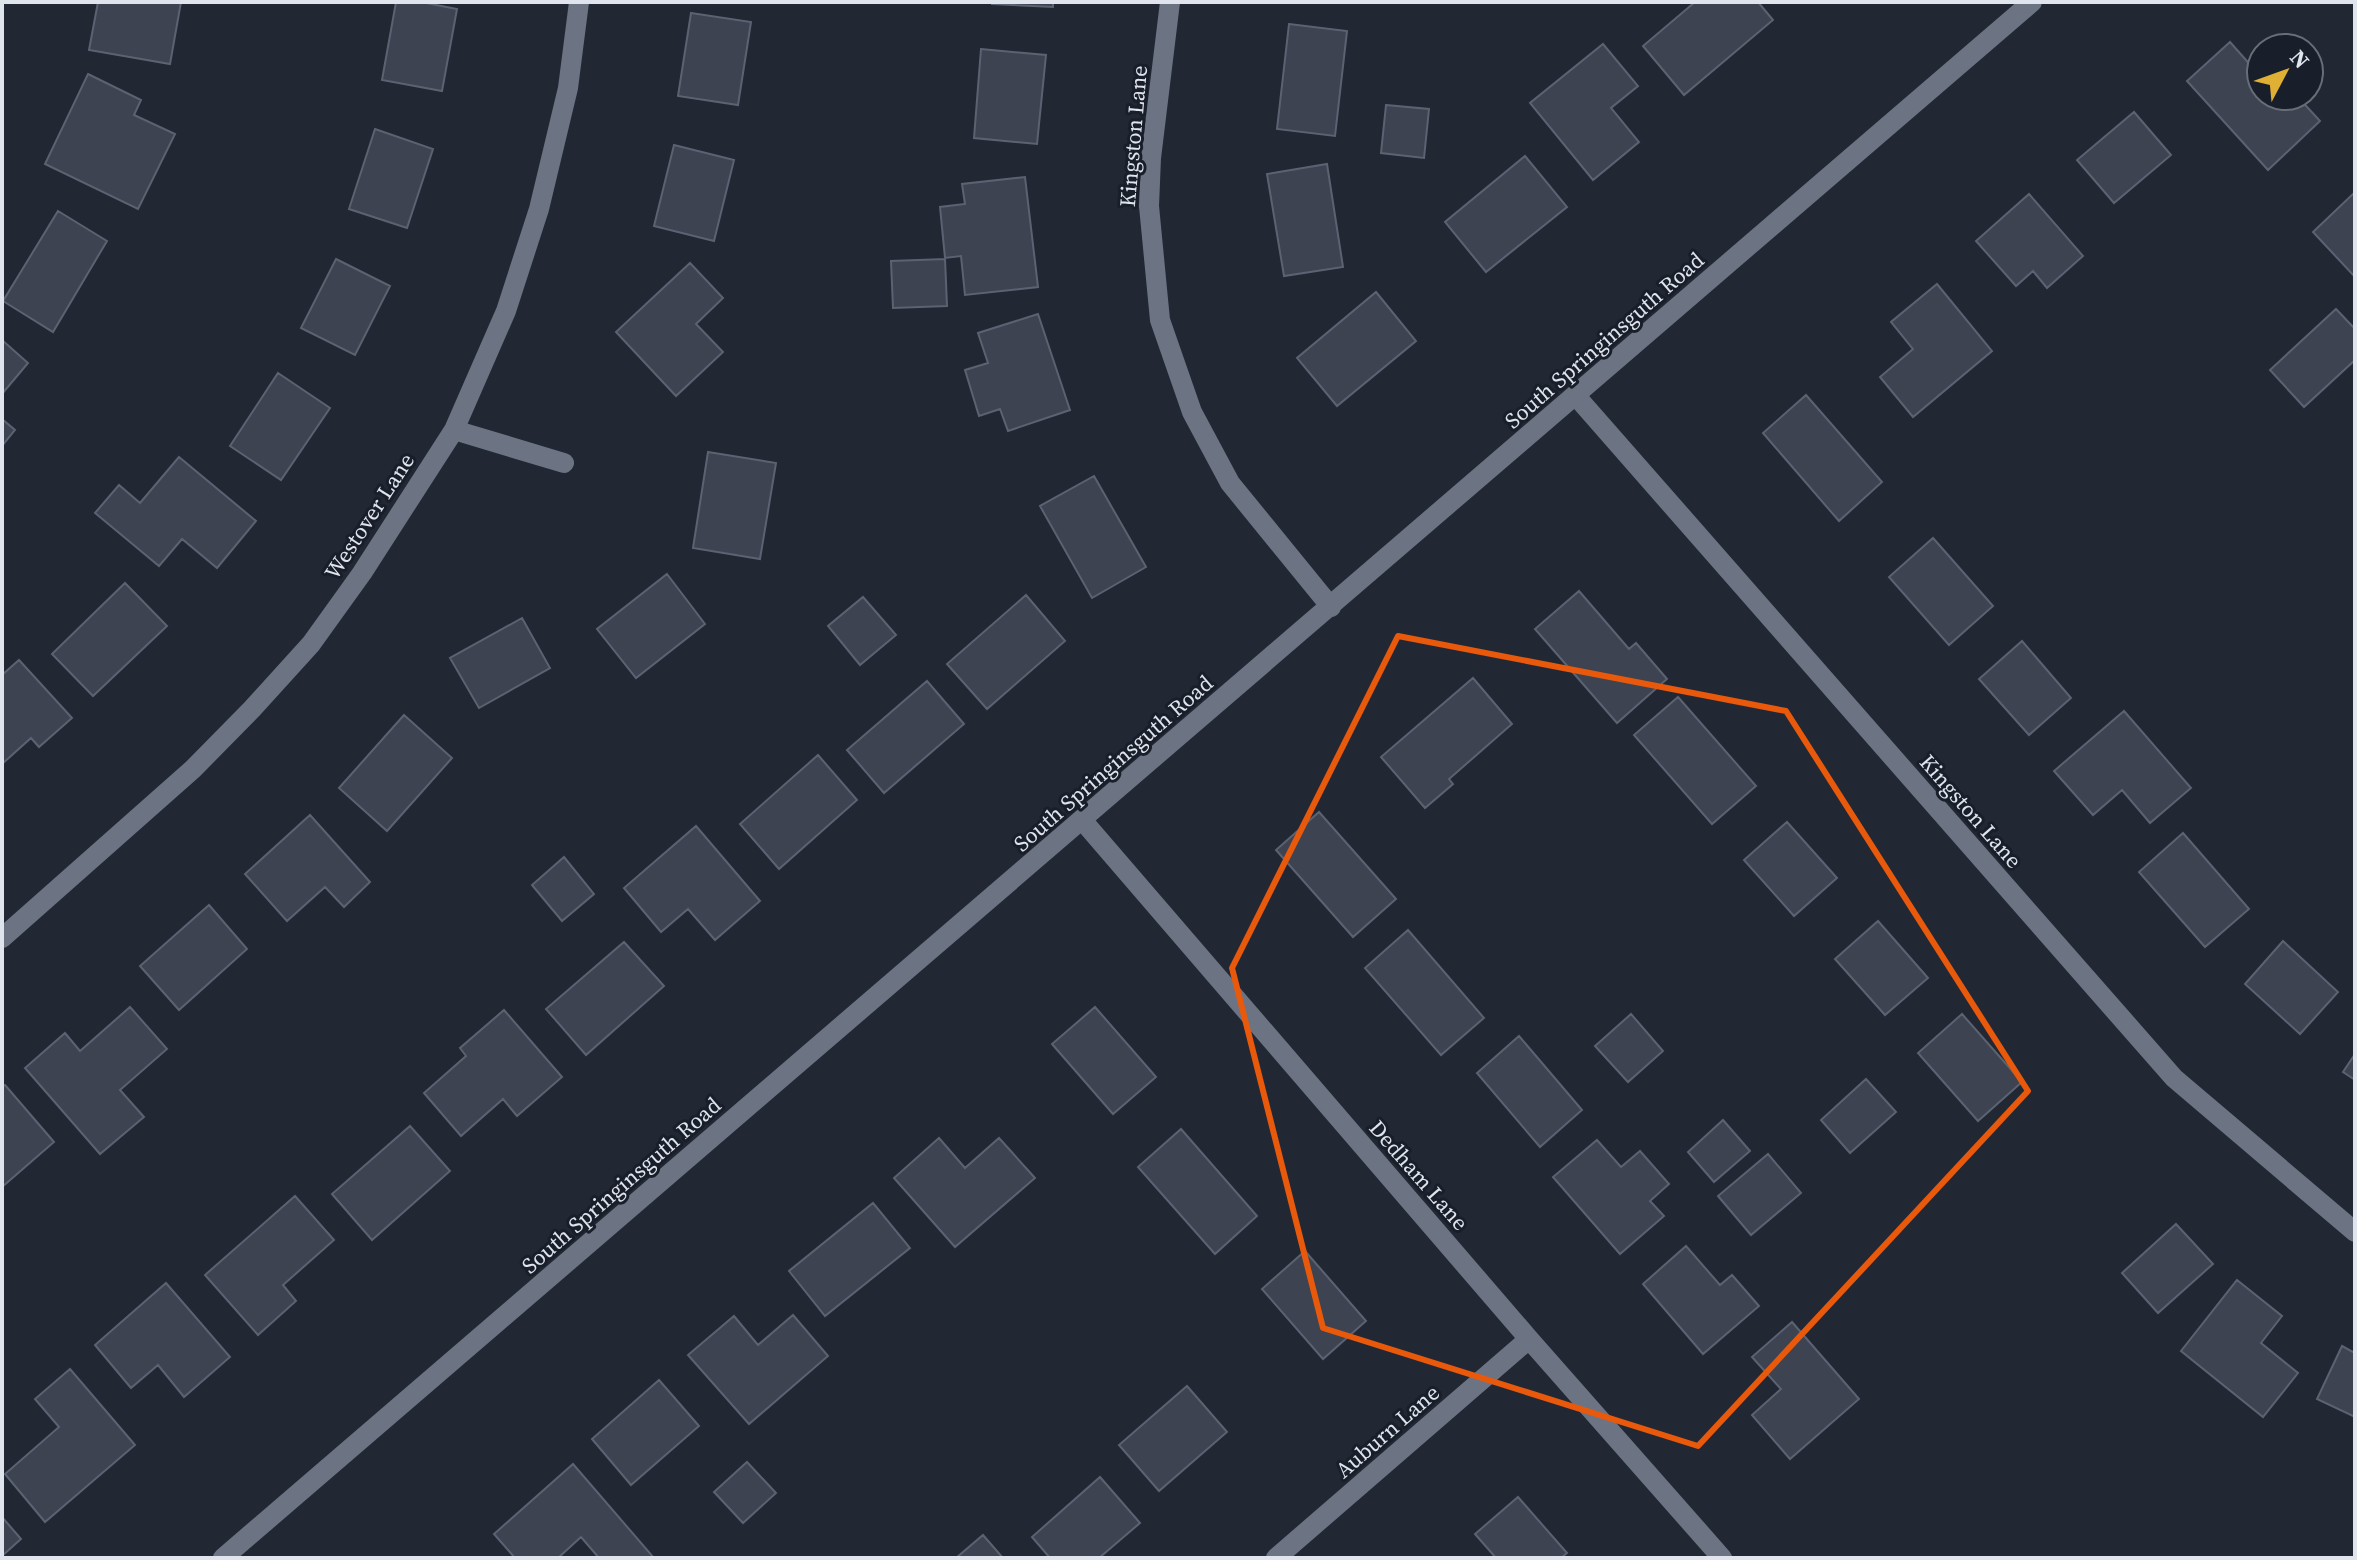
<svg xmlns="http://www.w3.org/2000/svg" width="2357" height="1560" font-family="'Source Serif 4',serif">
<style>
.building{fill:#3d4351;stroke:#5b6271;stroke-width:2}
.lines{fill:none;stroke-linecap:round;stroke-linejoin:round}
.minor{stroke:#6c7383;stroke-width:20}
.tertiary{stroke:#6c7383;stroke-width:20}
.marked{fill:none;stroke:#e8590c;stroke-width:6;stroke-linejoin:round}
.labels{text-anchor:middle;stroke-width:6;stroke-linejoin:round;paint-order:stroke}
.street-label{font-size:22px;fill:#e0e4ed;stroke:#181e2a}
</style>
<rect width="100%" height="100%" fill="#222734"/>
<!-- building -->
<path class="building" d="M98,2H181L170,64L89,50Z
M396,2H421L457,9L442,91L382,80Z
M992,2H1053V7L992,4Z
M1695,2H1758L1773,20L1684,95L1643,46Z
M691,13L751,22L738,105L678,96Z
M1289,24L1347,31L1335,136L1277,129Z
M2230,42L2261,77V96H2278L2282,100L2287,96H2297L2320,121L2268,170L2187,81Z
M1603,44L1638,86L1611,108L1639,142L1593,180L1530,103Z
M981,49L1046,55L1037,144L974,138Z
M88,74L141,100L134,115L175,134L138,209L45,164Z
M1386,105L1429,109L1424,158L1381,153Z
M2134,112L2171,155L2114,203L2077,160Z
M375,129L433,149L407,228L349,209Z
M674,145L734,160L714,241L654,226Z
M1525,156L1567,207L1486,272L1445,222Z
M1327,164L1343,267L1284,276L1267,174Z
M1025,177L1038,287L965,295L961,256L945,258L940,207L965,204L962,184Z
M2355,192V277L2313,232Z
M2029,194L2083,256L2047,288L2033,271L2016,286L1976,241Z
M58,211L107,241L53,332L3,301Z
M336,259L390,286L355,355L301,328Z
M945,259L947,306L893,308L891,261Z
M690,263L723,298L696,324L723,352L676,396L616,332Z
M1937,284L1992,351L1913,417L1880,377L1913,349L1891,322Z
M1376,292L1416,341L1337,406L1297,358Z
M2336,309L2355,329V360L2304,407L2270,370Z
M1038,314L1070,410L1008,431L1000,409L979,416L965,370L988,363L978,333Z
M2,340L28,363L2,394Z
M278,373L330,408L281,480L230,446Z
M1806,395L1882,482L1839,521L1763,433Z
M2,419L15,430L2,446Z
M708,452L776,463L760,559L693,548Z
M179,457L256,521L217,568L182,539L159,566L95,513L119,485L140,503Z
M1094,476L1146,567L1092,598L1040,506Z
M1933,538L1993,606L1949,645L1889,577Z
M667,574L705,624L636,678L597,629Z
M125,583L167,626L93,696L52,654Z
M1579,591L1629,649L1636,643L1667,679L1617,723L1535,629Z
M1026,595L1065,641L987,709L947,664Z
M863,597L896,635L860,665L828,626Z
M522,618L550,668L479,708L450,658Z
M2022,641L2071,698L2029,735L1979,679Z
M19,660L72,718L39,747L31,738L2,764V675Z
M1473,678L1512,724L1449,779L1453,784L1425,808L1381,757Z
M927,681L964,724L884,793L847,750Z
M1678,697L1756,786L1712,824L1634,735Z
M2124,711L2191,788L2150,823L2122,790L2093,815L2054,771Z
M404,715L452,758L387,831L339,788Z
M818,755L857,800L779,869L740,824Z
M1319,812L1396,899L1353,937L1276,850Z
M310,815L370,882L344,907L325,887L287,921L245,874Z
M1787,822L1837,878L1794,916L1744,860Z
M696,826L760,901L715,940L688,909L661,932L624,888Z
M2183,833L2249,909L2205,947L2139,872Z
M564,857L594,894L562,921L532,885Z
M209,905L247,949L179,1010L140,966Z
M1878,921L1928,978L1885,1015L1835,959Z
M1408,930L1484,1018L1441,1055L1365,968Z
M2283,941L2338,992L2300,1034L2245,984Z
M624,942L664,986L586,1055L546,1009Z
M130,1007L167,1049L120,1090L144,1117L100,1154L25,1068L65,1033L80,1051Z
M1095,1007L1156,1077L1113,1114L1052,1044Z
M504,1010L562,1077L517,1116L503,1099L461,1136L424,1093L466,1056L460,1048Z
M1631,1014L1663,1051L1628,1082L1595,1046Z
M1962,1014L2022,1082L1978,1121L1918,1053Z
M1519,1036L1582,1110L1540,1147L1477,1073Z
M2355,1054V1080L2343,1072Z
M1866,1079L1896,1112L1850,1153L1821,1120Z
M5,1085L54,1142L2,1187V1087Z
M1723,1120L1750,1151L1714,1182L1688,1152Z
M410,1126L450,1171L372,1240L332,1194Z
M1181,1129L1257,1216L1215,1254L1138,1167Z
M939,1138L965,1168L999,1138L1035,1178L955,1247L894,1178Z
M1597,1140L1621,1167L1640,1151L1669,1184L1650,1201L1664,1216L1620,1254L1553,1177Z
M1768,1154L1801,1193L1751,1235L1718,1196Z
M295,1196L334,1240L283,1285L296,1301L258,1335L205,1275Z
M873,1203L910,1248L825,1316L789,1271Z
M2176,1224L2213,1264L2158,1313L2122,1273Z
M1686,1246L1720,1285L1732,1275L1759,1306L1703,1354L1643,1284Z
M1305,1251L1366,1321L1323,1359L1262,1289Z
M2237,1280L2282,1316L2261,1343L2298,1373L2263,1417L2181,1351Z
M166,1283L230,1357L184,1397L158,1365L131,1388L95,1345Z
M793,1315L828,1356L749,1424L688,1355L734,1316L758,1345Z
M1792,1322L1859,1399L1790,1459L1752,1415L1781,1389L1752,1357Z
M2342,1346L2355,1353V1417L2317,1399Z
M70,1369L135,1445L45,1522L5,1474L59,1427L35,1399Z
M659,1380L699,1426L631,1485L592,1439Z
M1187,1386L1227,1432L1159,1491L1119,1445Z
M747,1462L776,1493L743,1523L714,1492Z
M573,1464L654,1558H599L581,1537L558,1558H515L494,1534Z
M1100,1477L1140,1523L1099,1558H1050L1032,1537Z
M1518,1497L1567,1553L1561,1558H1496L1475,1534Z
M2,1517L21,1539L2,1556Z
M983,1535L1003,1558H956Z"/>
<g class="lines">
<!-- minor -->
<path class="minor" d="M1170,2L1151,158L1149,206L1160,320L1192,412L1230,483L1331,607
M1576,396L2174,1078L2355,1232
M454,430L564,463
M1083,821L1529,1339L1722,1558
M2,938L193,769L252,709L311,644L362,573L454,430L506,311L539,209L568,88L579,2
M1276,1558L1529,1339"/>
<!-- tertiary -->
<path class="tertiary" d="M223,1558L2032,2"/>
</g>
<!-- marked area -->
<path class="marked" d="M1398,636L1786,711L2028,1091L1698,1446L1323,1328L1232,968Z"/>
<g class="labels">
<!-- street labels -->
<g class="street-label">
<text transform="translate(1133 136) rotate(-85)" y="8">Kingston Lane</text>
<text transform="translate(1604 340) rotate(-41)" y="8">South Springinsguth Road</text>
<text transform="translate(369 516) rotate(-57)" y="8">Westover Lane</text>
<text transform="translate(1113 763) rotate(-41)" y="8">South Springinsguth Road</text>
<text transform="translate(1971 811) rotate(49)" y="8">Kingston Lane</text>
<text transform="translate(1419 1175) rotate(49)" y="8">Dedham Lane</text>
<text transform="translate(621 1185) rotate(-41)" y="8">South Springinsguth Road</text>
<text transform="translate(1387 1431) rotate(-41)" y="8">Auburn Lane</text>
</g>
</g>
<!-- border -->
<rect width="2357" height="1560" fill="none" stroke="#e0e4ed" stroke-width="8"/>
<!-- north arrow -->
<g transform="translate(2285 72) rotate(49)"><circle r="38" fill="#181e2a" stroke="#686d78" stroke-width="2"/>
<path d="M0-6L14 30L0 20L-14 30Z" fill="#e0b034"/>
<text y="-12" font-size="22" font-weight="bold" text-anchor="middle" fill="#e0e4ed">N</text>
</g>
</svg>
